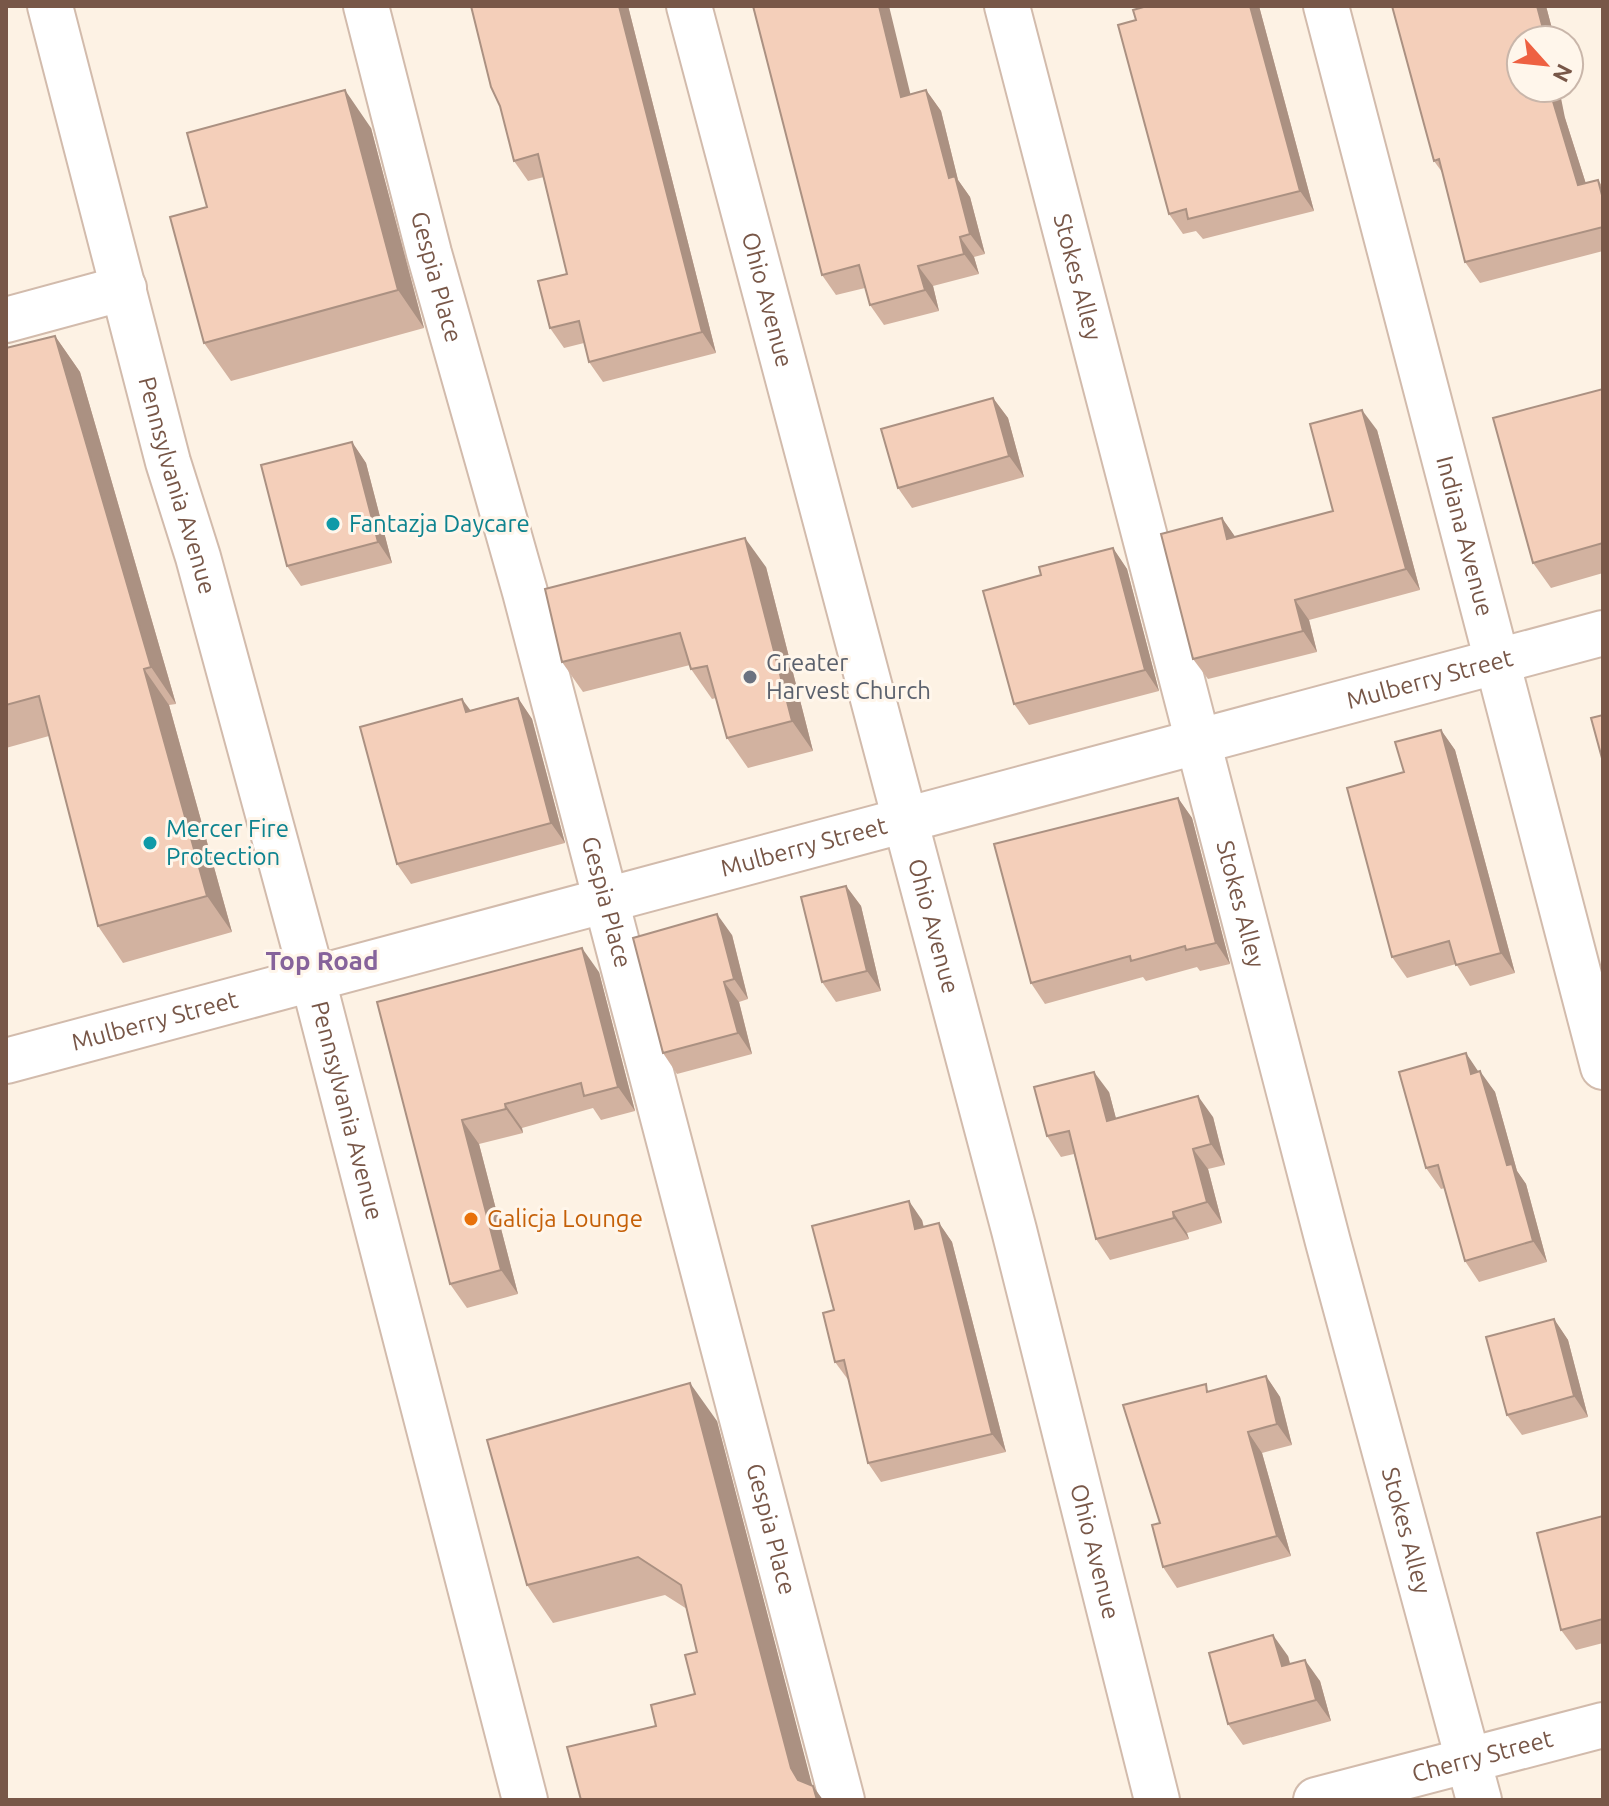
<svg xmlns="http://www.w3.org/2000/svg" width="1609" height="1806" font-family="Ubuntu,sans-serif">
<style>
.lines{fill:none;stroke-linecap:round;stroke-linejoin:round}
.minor-casing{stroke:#d2bbac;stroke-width:48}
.minor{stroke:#fff;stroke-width:44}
.wall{fill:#d2b2a0}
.shaded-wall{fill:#ab9182}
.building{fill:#f4cfba;stroke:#ab9182;stroke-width:2}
.culture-dot{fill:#0f9aa8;stroke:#fff6eb;stroke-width:3}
.worship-dot{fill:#6b7280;stroke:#fff6eb;stroke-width:3}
.food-dot{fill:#e8710a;stroke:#fff6eb;stroke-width:3}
.labels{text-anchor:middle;stroke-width:6;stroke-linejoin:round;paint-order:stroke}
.street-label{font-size:24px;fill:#785748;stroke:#fff6eb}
.culture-label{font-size:24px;fill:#0d838f;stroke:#fff6eb;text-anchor:start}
.worship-label{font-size:24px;fill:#5b616d;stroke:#fff6eb;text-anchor:start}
.food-label{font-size:24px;fill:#c56008;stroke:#fff6eb;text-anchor:start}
.neighbourhood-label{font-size:26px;font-weight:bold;fill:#86639b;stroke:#fff6eb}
</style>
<rect width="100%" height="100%" fill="#fdf2e4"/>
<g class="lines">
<defs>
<g id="minor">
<path id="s1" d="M50,6L168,462L198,557L312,976L525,1800"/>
<path id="s2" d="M366,6L429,253L525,592L842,1800"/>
<path id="s3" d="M689,6L1014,1230L1157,1800"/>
<path id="s4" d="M1007,6L1328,1242L1479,1800"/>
<path id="s5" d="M1326,6L1603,1067"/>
<path d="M6,320L124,288"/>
<path id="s6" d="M6,1061L1603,633"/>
<path id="s7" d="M1316,1800L1603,1725"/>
</g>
</defs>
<!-- minor casing -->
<use href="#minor" class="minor-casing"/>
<!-- minor -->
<use href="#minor" class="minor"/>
</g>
<!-- wall -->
<path class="wall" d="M628,6L716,353L603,382L589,362L584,343L564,348L550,328L567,274L544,177L528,181L514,161Z
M1147,6H1259L1314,211L1203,239L1196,231L1183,234L1169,214L1136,20Z
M1392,6H1546L1555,40H1521L1565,118L1586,184L1598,180L1603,187V251L1480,283L1465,262L1442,172L1434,161Z
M926,90L941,111L958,180L970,197L985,254L974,257L979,274L933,286L939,311L884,325L870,305L865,288L836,295L822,275L910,94Z
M371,128L424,328L231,381L204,343L207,207Z
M55,336L80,372L176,704L169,705L232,932L123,963L98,926L49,736L6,748V348Z
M1603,389V573L1551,588L1533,563Z
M993,398L1008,418L1024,477L912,508L898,488Z
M1377,430L1420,590L1309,620L1317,652L1208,679L1193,659L1222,518L1235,537L1333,511Z
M352,442L366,463L392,563L301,586L287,566Z
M1113,548L1127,569L1159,691L1029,725L1014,704L1041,575Z
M766,567L813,751L748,768L727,738L716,698L712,699L691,669L690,665L583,692L562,662Z
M518,698L532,719L565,843L411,884L397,864L471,710Z
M1441,730L1455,750L1515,973L1470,986L1456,964L1407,978L1392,957L1404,772Z
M1178,798L1192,818L1230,964L1200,971L1197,967L1146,981L1143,977L1045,1004L1031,983Z
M846,886L861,906L881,991L836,1002L822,982Z
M732,935L748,999L739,1002L752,1054L677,1074L663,1053Z
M599,972L635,1111L601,1120L593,1108L522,1128L523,1133L479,1144L518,1294L467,1308L450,1284L377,1002Z
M1479,1072L1495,1092L1517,1171L1526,1184L1547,1262L1479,1282L1465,1261L1445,1188L1441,1189L1426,1168Z
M1109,1092L1116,1119L1213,1117L1225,1165L1208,1169L1222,1223L1187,1233L1189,1239L1110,1260L1096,1239L1074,1154L1061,1157L1047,1136Z
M922,1220L924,1227L939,1223L952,1242L1006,1452L881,1482L868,1463L849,1381L835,1362L834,1310Z
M1554,1319L1568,1340L1588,1417L1522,1435L1507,1415Z
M1266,1376L1280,1397L1292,1445L1262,1453L1291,1556L1177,1588L1163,1567L1160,1523L1210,1391Z
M717,1421L812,1786L823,1800H581L656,1726L695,1694L697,1652L687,1609L665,1595L553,1623L527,1585Z
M1603,1516V1643L1576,1650L1561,1630Z
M1288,1656L1290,1664L1320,1681L1331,1721L1243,1745L1228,1724Z"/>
<!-- shaded-wall -->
<path class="shaded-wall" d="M619,6H628L716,353L702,332Z
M879,6H889L916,117L901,97Z
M1250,6H1259L1314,211L1300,191Z
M1537,6H1546L1555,40H1546Z
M1549,88H1559L1565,118L1593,206L1578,185Z
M345,90L371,128L424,328L398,290Z
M926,90L941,111L958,180L970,197L985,254L970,234L949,178Z
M960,237L974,257L979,274L964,254Z
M918,266L933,286L939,311L925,290Z
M55,336L80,372L176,704L151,667Z
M993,398L1008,418L1024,477L1009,456Z
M1362,410L1377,430L1420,590L1406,569Z
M352,442L366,463L392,563L378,542Z
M1222,518L1236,538L1227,539Z
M745,538L766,567L813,751L792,721Z
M1113,548L1127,569L1159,691L1145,670Z
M1295,600L1309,620L1317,652L1303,631Z
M144,669L169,705L232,932L207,896Z
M518,698L532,719L565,843L551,823Z
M462,699L477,719L466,712Z
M1441,730L1455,750L1515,973L1501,953Z
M1178,798L1192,818L1230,964L1216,943Z
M846,886L861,906L881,991L867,971Z
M717,914L732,935L748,999L734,979Z
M582,948L599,972L635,1111L618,1087Z
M724,982L739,1002L752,1054L738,1033Z
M1466,1053L1480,1074H1471Z
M1480,1071L1495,1092L1517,1171L1526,1184L1547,1262L1533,1241L1507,1165Z
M1094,1072L1109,1092L1122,1141L1107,1121Z
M1198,1096L1213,1117L1225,1165L1211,1144Z
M505,1104L522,1128L523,1133L506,1109Z
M462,1120L479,1144L518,1294L501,1270Z
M1193,1149L1208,1169L1222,1223L1207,1202Z
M909,1201L922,1220L928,1248L915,1229Z
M1173,1212L1187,1233L1189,1239L1174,1218Z
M939,1223L952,1242L1006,1452L992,1434Z
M1554,1319L1568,1340L1588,1417L1574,1396Z
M1266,1376L1280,1397L1292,1445L1277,1424Z
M690,1383L717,1421L816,1800L798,1780L791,1768Z
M1248,1432L1262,1453L1291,1556L1277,1536Z
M1273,1635L1288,1656L1296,1687L1282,1666Z
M1305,1660L1320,1681L1331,1721L1316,1700Z
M813,1786L823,1800H817Z"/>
<!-- building -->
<path class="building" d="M471,6H619L702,332L589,362L579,321L550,328L538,281L567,274L538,154L514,161L500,106L491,87Z
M753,6H879L901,97L926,90L949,178L955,176L970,234L960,237L964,254L918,266L925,290L870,305L859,265L822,275Z
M1147,6H1250L1300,191L1188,219L1186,209L1169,214L1118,25L1136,20L1133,10Z
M1392,6H1537L1546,40H1521V88H1549L1578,185L1598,180L1603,199V227L1465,262L1439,159L1434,161Z
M345,90L398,290L204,343L170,217L207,207L187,133Z
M55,336L151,667L144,669L207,896L98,926L39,696L6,705V348Z
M1603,389V543L1533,563L1493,418Z
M993,398L1009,456L898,488L881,429Z
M1362,410L1406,569L1295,600L1303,631L1193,659L1161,534L1222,518L1227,539L1333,511L1310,424Z
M352,442L378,542L287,566L261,465Z
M745,538L792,721L727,738L707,666L691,669L680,633L562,662L545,589Z
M1113,548L1145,670L1014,704L983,591L1041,575L1039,567Z
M518,698L551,823L397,864L360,727L462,699L466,712Z
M1603,715V762L1591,718Z
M1441,730L1501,953L1456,965L1449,941L1392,957L1347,788L1404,772L1395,742Z
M1178,798L1216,943L1186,950L1185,946L1131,961L1130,956L1031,983L994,844Z
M846,886L867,971L822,982L801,897Z
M717,914L734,979L724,982L738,1033L663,1053L633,938Z
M582,948L618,1087L584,1096L581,1083L505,1104L506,1109L462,1120L501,1270L450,1284L377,1002Z
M1466,1053L1471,1074L1480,1071L1507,1165L1512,1164L1533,1241L1465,1261L1438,1165L1426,1168L1399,1072Z
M1094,1072L1107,1121L1198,1096L1211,1144L1193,1149L1207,1202L1173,1212L1174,1218L1096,1239L1069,1131L1047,1136L1034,1087Z
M909,1201L915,1229L939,1223L992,1434L868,1463L844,1360L835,1362L823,1313L834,1310L812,1226Z
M1554,1319L1574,1396L1507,1415L1486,1337Z
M1266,1376L1277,1424L1248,1432L1277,1536L1163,1567L1152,1525L1160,1523L1123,1405L1206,1384L1207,1392Z
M690,1383L791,1768L798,1780L813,1786L817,1800H581L567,1747L656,1726L651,1705L695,1694L685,1655L697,1652L681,1585L638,1557L527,1585L487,1440Z
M1603,1516V1619L1561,1630L1537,1533Z
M1273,1635L1282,1666L1305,1660L1316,1700L1228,1724L1209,1653Z"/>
<!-- markers -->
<g class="culture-dot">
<circle cx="333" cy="524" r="8"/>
<circle cx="150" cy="843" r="8"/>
</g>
<circle class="worship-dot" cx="750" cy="677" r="8"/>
<circle class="food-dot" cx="471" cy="1219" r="8"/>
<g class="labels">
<!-- street labels -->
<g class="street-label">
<text dy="8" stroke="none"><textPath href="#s2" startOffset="280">Gespia Place</textPath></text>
<text dy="8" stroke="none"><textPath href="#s4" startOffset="280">Stokes Alley</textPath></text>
<text dy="8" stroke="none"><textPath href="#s3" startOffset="304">Ohio Avenue</textPath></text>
<text dy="8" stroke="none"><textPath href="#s1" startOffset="496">Pennsylvania Avenue</textPath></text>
<text dy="8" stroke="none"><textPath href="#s5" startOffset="548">Indiana Avenue</textPath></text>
<text dy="8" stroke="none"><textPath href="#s6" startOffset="1474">Mulberry Street</textPath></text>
<text dy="8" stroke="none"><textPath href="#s6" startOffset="826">Mulberry Street</textPath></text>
<text dy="8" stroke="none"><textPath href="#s2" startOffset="928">Gespia Place</textPath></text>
<text dy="8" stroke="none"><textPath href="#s4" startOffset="928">Stokes Alley</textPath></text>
<text dy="8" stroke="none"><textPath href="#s3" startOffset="952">Ohio Avenue</textPath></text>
<text dy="8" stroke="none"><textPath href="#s6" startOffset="154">Mulberry Street</textPath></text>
<text dy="8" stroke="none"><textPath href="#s1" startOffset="1144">Pennsylvania Avenue</textPath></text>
<text dy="8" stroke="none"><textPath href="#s2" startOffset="1576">Gespia Place</textPath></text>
<text dy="8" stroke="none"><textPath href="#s4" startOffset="1576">Stokes Alley</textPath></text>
<text dy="8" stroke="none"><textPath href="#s3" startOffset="1598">Ohio Avenue</textPath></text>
<text dy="8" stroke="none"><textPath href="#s7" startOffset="172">Cherry Street</textPath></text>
</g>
<!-- culture labels -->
<g class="culture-label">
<text x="349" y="532">Fantazja Daycare</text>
<text x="166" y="837">Mercer Fire<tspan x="166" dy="28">Protection</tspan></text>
</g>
<!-- worship labels -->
<g class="worship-label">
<text x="766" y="671">Greater<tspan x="766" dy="28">Harvest Church</tspan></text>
</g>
<!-- food labels -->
<g class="food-label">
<text x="487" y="1227">Galicja Lounge</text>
</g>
<!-- neighbourhood labels -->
<g class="neighbourhood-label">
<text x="322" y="970">Top Road</text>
</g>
</g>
<!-- border -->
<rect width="1609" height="1806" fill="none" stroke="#785748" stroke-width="16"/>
<!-- north arrow -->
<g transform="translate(1545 64) rotate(117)"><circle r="38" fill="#fff6eb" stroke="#c9b6aa" stroke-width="2"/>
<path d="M0-6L14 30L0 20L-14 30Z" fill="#ee6142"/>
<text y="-12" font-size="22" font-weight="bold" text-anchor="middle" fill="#785748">N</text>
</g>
</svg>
